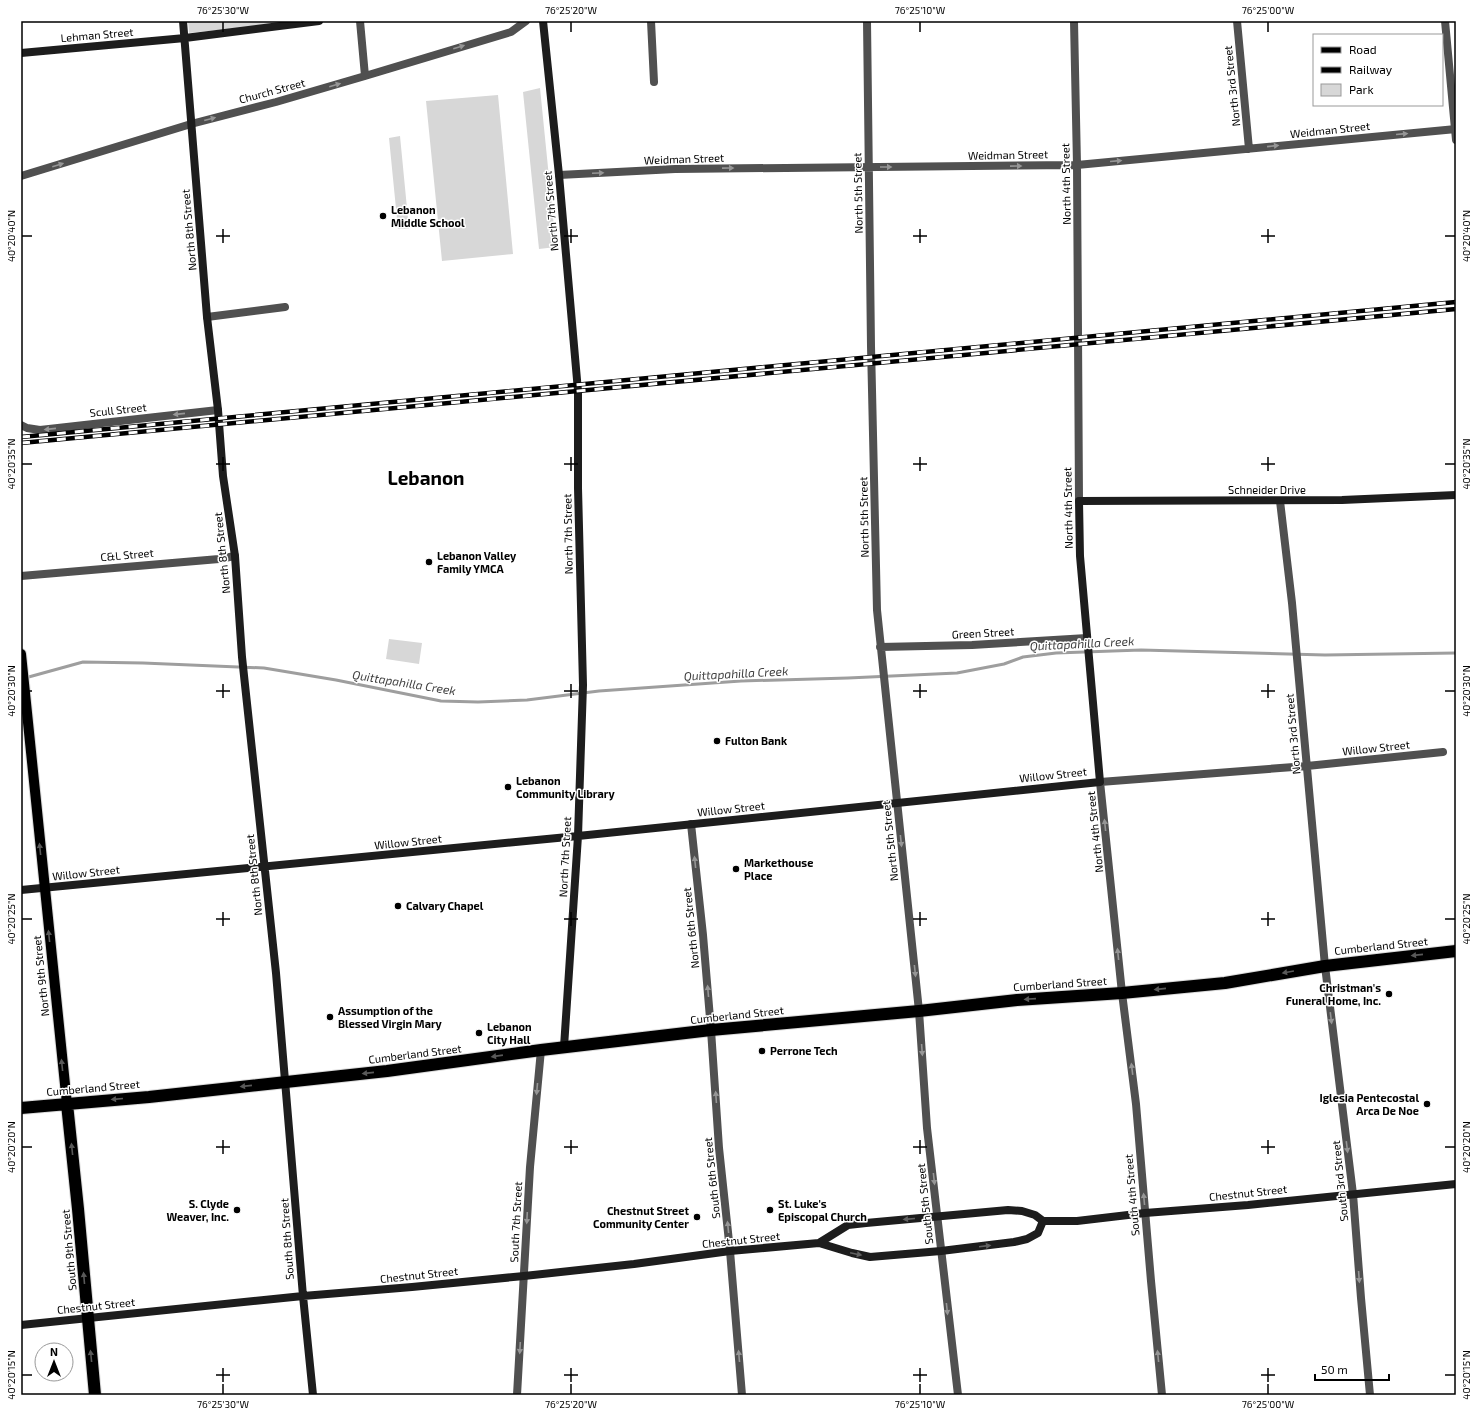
<svg xmlns="http://www.w3.org/2000/svg" width="1477" height="1416" font-family="'Exo 2',sans-serif">
<style>
.green{fill:#d7d7d7}
.lines{fill:none;stroke-linecap:round;stroke-linejoin:round}
.stream{stroke:#9e9e9e;stroke-width:3}
.primary-casing{stroke:#dbdbdb;stroke-width:12}
.highway-casing{stroke:#dbdbdb;stroke-width:14}
.street{stroke:#505050;stroke-width:8}
.secondary{stroke:#1d1d1d;stroke-width:8}
.primary{stroke:#000;stroke-width:10}
.highway{stroke:#000;stroke-width:12}
.rail-casing{stroke:#000;stroke-width:4.5}
.rail{stroke:#fff;stroke-width:3;stroke-dasharray:9;stroke-linecap:butt}
.oneway{fill:#969696}
.oneway2{fill:#595959}
.oneway3{fill:#616161}
.ticks{fill:none;stroke:#000;stroke-width:1.5}
.poi-dot{fill:#000;stroke:#fff;stroke-width:1.5}
.labels{text-anchor:middle;stroke-width:3;stroke-linejoin:round;paint-order:stroke}
.street-label{font-size:11px;fill:#000;stroke:#fff}
.poi-label{font-size:11px;font-weight:bold;fill:#000;stroke:#fff;text-anchor:start}
.water-label{font-size:12px;font-style:italic;fill:#3f3f3f;stroke:#fff}
.town-label{font-size:19px;font-weight:bold;fill:#000;stroke:#fff}
.neatline{fill:none;stroke:#000;stroke-width:1.5}
.ticks-label{font-size:10px;text-anchor:middle;fill:#000}
</style>
<rect width="100%" height="100%" fill="#fff"/>
<!-- green -->
<path class="green" d="M188,21H302L189,33Z
M540,88L556,247L539,249L523,92Z
M498,95L513,254L442,261L426,101Z
M400,136L409,229H398L389,138Z
M389,639L422,643L419,664L386,659Z"/>
<g class="lines">
<!-- stream -->
<path class="stream" d="M25,678L83,662L143,663L264,668L336,680L441,701L478,702L527,700L599,691L741,681L848,678L957,673L1004,664L1023,657L1056,653L1141,650L1325,655L1456,653"/>
<defs>
<path id="primary" d="M21,654L67,1104"/>
<path id="highway" d="M67,1104L78,1209L95,1395
M21,1108L149,1097L387,1071L541,1050L711,1030L919,1011L1017,1000L1122,993L1225,983L1325,966L1456,951"/>
</defs>
<!-- primary casing -->
<use href="#primary" class="primary-casing"/>
<!-- highway casing -->
<use href="#highway" class="highway-casing"/>
<!-- street -->
<path class="street" d="M360,21L365,76
M651,21L654,82
M867,21L871,346L877,610L919,1011L927,1128L958,1395
M1074,21L1077,165L1079,501
M1237,21L1249,149
M1445,21L1456,140
M559,175L675,169L1077,165L1456,129
M21,176L191,124L276,102L365,76L511,32L526,21
M207,317L285,307
M21,425L27,428L40,430L218,410
M1280,501L1292,603L1325,966L1353,1194L1361,1298L1370,1395
M21,576L219,559L235,556
M880,647L972,645L1087,638
M691,824L703,935L711,1030L719,1148L730,1251L742,1395
M517,1395L530,1167L541,1050
M1162,1395L1151,1281L1136,1104L1122,993L1100,782L1307,766L1443,752"/>
<!-- secondary -->
<path class="secondary" d="M183,21L207,317L218,410L223,476L235,556L242,657L276,973L303,1296L313,1395
M543,21L559,175L578,391V488L583,685L578,836L564,1047
M21,53L185,38L319,21
M21,890L578,836L1100,782L1080,556L1079,501L1342,500L1456,495
M819,1243L852,1253L870,1257L941,1251L1014,1242L1027,1239L1038,1233L1043,1221
M21,1325L303,1296L412,1287L524,1276L634,1264L730,1251L819,1243L848,1225L866,1223L1008,1210L1022,1211L1035,1215L1043,1221H1077L1145,1213L1248,1205L1456,1184"/>
<!-- primary -->
<use href="#primary" class="primary"/>
<!-- highway -->
<use href="#highway" class="highway"/>
<defs>
<path id="rail" d="M21,437L1456,302
M21,443L1456,309"/>
</defs>
<!-- rail casing -->
<use href="#rail" class="rail-casing"/>
<!-- rail -->
<use href="#rail" class="rail"/>
</g>
<!-- one-way arrows -->
<defs><path id="oneway-solid" d="M-6-.8H1V-3.2L6.5 0L1 3.2V.8H-6Z"/></defs>
<g class="oneway">
<use href="#oneway-solid" transform="translate(459 47) rotate(-17)"/>
<use href="#oneway-solid" transform="translate(335 85) rotate(-16)"/>
<use href="#oneway-solid" transform="translate(210 119) rotate(-15)"/>
<use href="#oneway-solid" transform="translate(1402 134) rotate(-5)"/>
<use href="#oneway-solid" transform="translate(1273 146) rotate(-6)"/>
<use href="#oneway-solid" transform="translate(1116 161) rotate(-5)"/>
<use href="#oneway-solid" transform="translate(58 165) rotate(-17)"/>
<use href="#oneway-solid" transform="translate(1016 166) rotate(-1)"/>
<use href="#oneway-solid" transform="translate(886 167)"/>
<use href="#oneway-solid" transform="translate(728 168) rotate(-1)"/>
<use href="#oneway-solid" transform="translate(598 173) rotate(-3)"/>
<use href="#oneway-solid" transform="translate(179 414) rotate(174)"/>
<use href="#oneway-solid" transform="translate(50 429) rotate(174)"/>
<use href="#oneway-solid" transform="translate(1105 825) rotate(-96)"/>
<use href="#oneway-solid" transform="translate(901 841) rotate(84)"/>
<use href="#oneway-solid" transform="translate(695 862) rotate(-96)"/>
<use href="#oneway-solid" transform="translate(1118 954) rotate(-96)"/>
<use href="#oneway-solid" transform="translate(915 971) rotate(84)"/>
<use href="#oneway-solid" transform="translate(708 991) rotate(-95)"/>
<use href="#oneway-solid" transform="translate(1331 1018) rotate(83)"/>
<use href="#oneway-solid" transform="translate(922 1050) rotate(86)"/>
<use href="#oneway-solid" transform="translate(1132 1069) rotate(-97)"/>
<use href="#oneway-solid" transform="translate(537 1089) rotate(95)"/>
<use href="#oneway-solid" transform="translate(716 1097) rotate(-94)"/>
<use href="#oneway-solid" transform="translate(1347 1147) rotate(83)"/>
<use href="#oneway-solid" transform="translate(934 1179) rotate(84)"/>
<use href="#oneway-solid" transform="translate(1144 1199) rotate(-95)"/>
<use href="#oneway-solid" transform="translate(527 1218) rotate(93)"/>
<use href="#oneway-solid" transform="translate(728 1227) rotate(-96)"/>
<use href="#oneway-solid" transform="translate(1359 1277) rotate(86)"/>
<use href="#oneway-solid" transform="translate(947 1309) rotate(84)"/>
<use href="#oneway-solid" transform="translate(520 1348) rotate(93)"/>
<use href="#oneway-solid" transform="translate(739 1356) rotate(-95)"/>
<use href="#oneway-solid" transform="translate(1158 1356) rotate(-96)"/>
</g>
<g class="oneway2">
<use href="#oneway-solid" transform="translate(40 849) rotate(-96)"/>
<use href="#oneway-solid" transform="translate(49 936) rotate(-96)"/>
<use href="#oneway-solid" transform="translate(1417 955) rotate(174)"/>
<use href="#oneway-solid" transform="translate(1288 972) rotate(170)"/>
<use href="#oneway-solid" transform="translate(1160 989) rotate(174)"/>
<use href="#oneway-solid" transform="translate(1030 999) rotate(176)"/>
<use href="#oneway-solid" transform="translate(497 1056) rotate(172)"/>
<use href="#oneway-solid" transform="translate(62 1065) rotate(-96)"/>
<use href="#oneway-solid" transform="translate(368 1073) rotate(174)"/>
<use href="#oneway-solid" transform="translate(246 1086) rotate(174)"/>
<use href="#oneway-solid" transform="translate(117 1099) rotate(175)"/>
<use href="#oneway-solid" transform="translate(72 1149) rotate(-96)"/>
<use href="#oneway-solid" transform="translate(84 1278) rotate(-95)"/>
<use href="#oneway-solid" transform="translate(91 1356) rotate(-96)"/>
</g>
<g class="oneway3">
<use href="#oneway-solid" transform="translate(909 1219) rotate(175)"/>
<use href="#oneway-solid" transform="translate(985 1246) rotate(-7)"/>
<use href="#oneway-solid" transform="translate(856 1254) rotate(12)"/>
</g>
<!-- ticks -->
<path class="ticks" d="M223,22V32M571,22V32M920,22V32M1268,22V32M223,229V243M571,229V243M920,229V243M1268,229V243M22,236H32M216,236H230M564,236H578M913,236H927M1261,236H1275M1445,236H1455M223,457V471M571,457V471M920,457V471M1268,457V471M22,464H32M216,464H230M564,464H578M913,464H927M1261,464H1275M1445,464H1455M223,684V698M571,684V698M920,684V698M1268,684V698M22,691H32M216,691H230M564,691H578M913,691H927M1261,691H1275M1445,691H1455M223,912V926M571,912V926M920,912V926M1268,912V926M22,919H32M216,919H230M564,919H578M913,919H927M1261,919H1275M1445,919H1455M223,1140V1154M571,1140V1154M920,1140V1154M1268,1140V1154M22,1147H32M216,1147H230M564,1147H578M913,1147H927M1261,1147H1275M1445,1147H1455M223,1368V1382M571,1368V1382M920,1368V1382M1268,1368V1382M22,1375H32M216,1375H230M564,1375H578M913,1375H927M1261,1375H1275M1445,1375H1455M223,1384V1394M571,1384V1394M920,1384V1394M1268,1384V1394"/>
<!-- markers -->
<g class="poi-dot">
<circle cx="383" cy="216" r="4"/>
<circle cx="429" cy="562" r="4"/>
<circle cx="717" cy="741" r="4"/>
<circle cx="508" cy="787" r="4"/>
<circle cx="736" cy="869" r="4"/>
<circle cx="398" cy="906" r="4"/>
<circle cx="1389" cy="994" r="4"/>
<circle cx="330" cy="1017" r="4"/>
<circle cx="479" cy="1033" r="4"/>
<circle cx="762" cy="1051" r="4"/>
<circle cx="1427" cy="1104" r="4"/>
<circle cx="237" cy="1210" r="4"/>
<circle cx="770" cy="1210" r="4"/>
<circle cx="697" cy="1217" r="4"/>
</g>
<g class="labels">
<!-- street labels -->
<g class="street-label">
<text transform="translate(97 35) rotate(-5)" y="4">Lehman Street</text>
<text transform="translate(1232 86) rotate(-96)" y="4">North 3rd Street</text>
<text transform="translate(272 91) rotate(-15)" y="4">Church Street</text>
<text transform="translate(1330 130) rotate(-6)" y="4">Weidman Street</text>
<text transform="translate(1008 155) rotate(-1)" y="4">Weidman Street</text>
<text transform="translate(684 159) rotate(-2)" y="4">Weidman Street</text>
<text transform="translate(1066 184) rotate(-91)" y="4">North 4th Street</text>
<text transform="translate(858 193) rotate(-91)" y="4">North 5th Street</text>
<text transform="translate(551 211) rotate(-95)" y="4">North 7th Street</text>
<text transform="translate(189 230) rotate(-95)" y="4">North 8th Street</text>
<text transform="translate(118 410) rotate(-6)" y="4">Scull Street</text>
<text x="1267" y="494">Schneider Drive</text>
<text transform="translate(1068 508) rotate(-91)" y="4">North 4th Street</text>
<text transform="translate(864 517) rotate(-91)" y="4">North 5th Street</text>
<text transform="translate(568 534) rotate(-91)" y="4">North 7th Street</text>
<text transform="translate(222 553) rotate(-96)" y="4">North 8th Street</text>
<text transform="translate(127 555) rotate(-5)" y="4">C&amp;L Street</text>
<text transform="translate(983 633) rotate(-3)" y="4">Green Street</text>
<text transform="translate(1293 734) rotate(-95)" y="4">North 3rd Street</text>
<text transform="translate(1376 748) rotate(-6)" y="4">Willow Street</text>
<text transform="translate(1053 775) rotate(-6)" y="4">Willow Street</text>
<text transform="translate(731 809) rotate(-6)" y="4">Willow Street</text>
<text transform="translate(1095 832) rotate(-96)" y="4">North 4th Street</text>
<text transform="translate(890 841) rotate(-96)" y="4">North 5th Street</text>
<text transform="translate(408 842) rotate(-6)" y="4">Willow Street</text>
<text transform="translate(565 857) rotate(-87)" y="4">North 7th Street</text>
<text transform="translate(86 873) rotate(-6)" y="4">Willow Street</text>
<text transform="translate(254 875) rotate(-96)" y="4">North 8th Street</text>
<text transform="translate(691 928) rotate(-96)" y="4">North 6th Street</text>
<text transform="translate(1381 946) rotate(-6)" y="4">Cumberland Street</text>
<text transform="translate(41 976) rotate(-96)" y="4">North 9th Street</text>
<text transform="translate(1060 984) rotate(-4)" y="4">Cumberland Street</text>
<text transform="translate(737 1015) rotate(-6)" y="4">Cumberland Street</text>
<text transform="translate(415 1054) rotate(-7)" y="4">Cumberland Street</text>
<text transform="translate(93 1088) rotate(-5)" y="4">Cumberland Street</text>
<text transform="translate(712 1178) rotate(-96)" y="4">South 6th Street</text>
<text transform="translate(1340 1181) rotate(-96)" y="4">South 3rd Street</text>
<text transform="translate(1248 1193) rotate(-6)" y="4">Chestnut Street</text>
<text transform="translate(1132 1195) rotate(-95)" y="4">South 4th Street</text>
<text transform="translate(925 1204) rotate(-96)" y="4">South 5th Street</text>
<text transform="translate(516 1222) rotate(-87)" y="4">South 7th Street</text>
<text transform="translate(287 1239) rotate(-94)" y="4">South 8th Street</text>
<text transform="translate(741 1240) rotate(-6)" y="4">Chestnut Street</text>
<text transform="translate(69 1250) rotate(-95)" y="4">South 9th Street</text>
<text transform="translate(419 1275) rotate(-6)" y="4">Chestnut Street</text>
<text transform="translate(96 1306) rotate(-6)" y="4">Chestnut Street</text>
</g>
<!-- poi labels -->
<g class="poi-label">
<text x="391" y="214">Lebanon<tspan x="391" dy="13">Middle School</tspan></text>
<text x="437" y="560">Lebanon Valley<tspan x="437" dy="13">Family YMCA</tspan></text>
<text x="725" y="745">Fulton Bank</text>
<text x="516" y="785">Lebanon<tspan x="516" dy="13">Community Library</tspan></text>
<text x="744" y="867">Markethouse<tspan x="744" dy="13">Place</tspan></text>
<text x="406" y="910">Calvary Chapel</text>
<text x="1381" y="992" text-anchor="end">Christman's<tspan x="1381" dy="13">Funeral Home, Inc.</tspan></text>
<text x="338" y="1015">Assumption of the<tspan x="338" dy="13">Blessed Virgin Mary</tspan></text>
<text x="487" y="1031">Lebanon<tspan x="487" dy="13">City Hall</tspan></text>
<text x="770" y="1055">Perrone Tech</text>
<text x="1419" y="1102" text-anchor="end">Iglesia Pentecostal<tspan x="1419" dy="13">Arca De Noe</tspan></text>
<text x="229" y="1208" text-anchor="end">S. Clyde<tspan x="229" dy="13">Weaver, Inc.</tspan></text>
<text x="778" y="1208">St. Luke's<tspan x="778" dy="13">Episcopal Church</tspan></text>
<text x="689" y="1215" text-anchor="end">Chestnut Street<tspan x="689" dy="13">Community Center</tspan></text>
</g>
<!-- water labels -->
<g class="water-label">
<text transform="translate(1082 644) rotate(-3)" y="4">Quittapahilla Creek</text>
<text transform="translate(736 674) rotate(-3)" y="4">Quittapahilla Creek</text>
<text transform="translate(404 683) rotate(9)" y="4">Quittapahilla Creek</text>
</g>
<!-- town labels -->
<g class="town-label">
<text x="426" y="485">Lebanon</text>
</g>
</g>
<!-- border -->
<rect width="1477" height="1416" fill="none" stroke="#ffffff" stroke-width="44"/>
<!-- legend -->
<rect x="1313" y="34" width="130" height="72" fill="#ffffff" stroke="#999999"/>
<rect x="1321" y="47" width="20" height="6" fill="#000000" stroke="#999999"/>
<text x="1349" y="54" font-size="12" fill="#000000">Road</text>
<rect x="1321" y="67" width="20" height="6" fill="#000000" stroke="#999999"/>
<text x="1349" y="74" font-size="12" fill="#000000">Railway</text>
<rect x="1321" y="84" width="20" height="12" fill="#d7d7d7" stroke="#999999"/>
<text x="1349" y="94" font-size="12" fill="#000000">Park</text>
<!-- north arrow -->
<g transform="translate(54 1362)"><circle r="19" fill="#ffffff" stroke="#999999"/>
<path d="M0-3L7 15L0 10L-7 15Z" fill="#000000"/>
<text y="-6" font-size="11" font-weight="bold" text-anchor="middle" fill="#000000">N</text>
</g>
<!-- scale -->
<path d="M1315 1374v6h74v-6" fill="none" stroke="#000000" stroke-width="2"/>
<text x="1321" y="1374" font-size="12" fill="#000000" stroke="#ffffff" stroke-width="3" paint-order="stroke">50 m</text>
<rect x="22" y="22" width="1433" height="1372" class="neatline"/>
<g class="ticks-label">
<text x="223" y="14">76°25'30"W</text>
<text x="571" y="14">76°25'20"W</text>
<text x="920" y="14">76°25'10"W</text>
<text x="1268" y="14">76°25'00"W</text>
<text transform="translate(11 236) rotate(-90)" y="4">40°20'40"N</text>
<text transform="translate(1466 236) rotate(-90)" y="4">40°20'40"N</text>
<text transform="translate(11 464) rotate(-90)" y="4">40°20'35"N</text>
<text transform="translate(1466 464) rotate(-90)" y="4">40°20'35"N</text>
<text transform="translate(11 691) rotate(-90)" y="4">40°20'30"N</text>
<text transform="translate(1466 691) rotate(-90)" y="4">40°20'30"N</text>
<text transform="translate(11 919) rotate(-90)" y="4">40°20'25"N</text>
<text transform="translate(1466 919) rotate(-90)" y="4">40°20'25"N</text>
<text transform="translate(11 1147) rotate(-90)" y="4">40°20'20"N</text>
<text transform="translate(1466 1147) rotate(-90)" y="4">40°20'20"N</text>
<text transform="translate(11 1375) rotate(-90)" y="4">40°20'15"N</text>
<text transform="translate(1466 1375) rotate(-90)" y="4">40°20'15"N</text>
<text x="223" y="1408">76°25'30"W</text>
<text x="571" y="1408">76°25'20"W</text>
<text x="920" y="1408">76°25'10"W</text>
<text x="1268" y="1408">76°25'00"W</text>
</g>
</svg>
